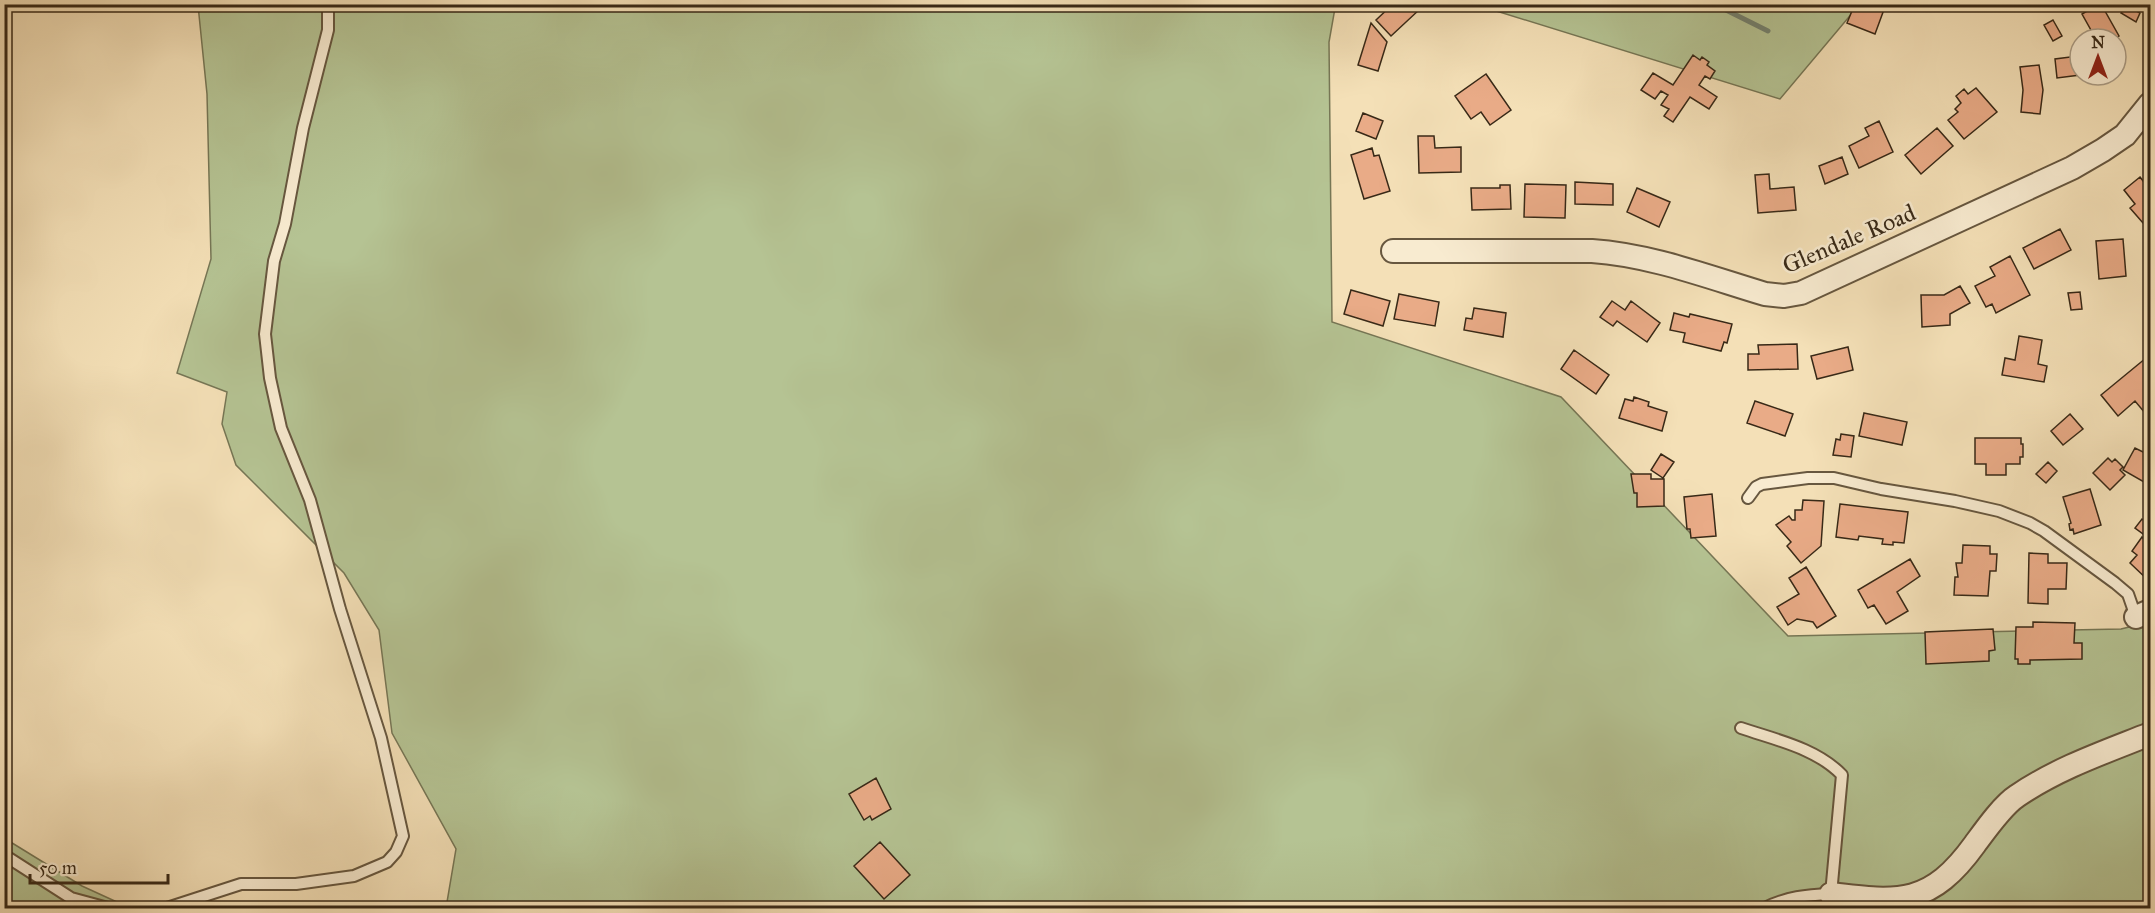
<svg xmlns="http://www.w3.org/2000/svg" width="2155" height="913" font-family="'IM FELL Great Primer',serif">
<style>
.green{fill:#b5c393;stroke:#767655;stroke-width:1.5}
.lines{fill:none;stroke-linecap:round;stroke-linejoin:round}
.stream{stroke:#748270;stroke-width:5}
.building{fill:#e9ab87;stroke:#382917;stroke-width:1.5}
.lane-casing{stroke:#67573f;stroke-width:14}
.street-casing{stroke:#67573f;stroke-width:26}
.lane{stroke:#f8ebd0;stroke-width:10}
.street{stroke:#f8ebd0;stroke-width:22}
.labels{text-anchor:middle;stroke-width:5;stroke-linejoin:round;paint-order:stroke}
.street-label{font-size:24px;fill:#382917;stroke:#f8ebd0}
</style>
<rect width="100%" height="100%" fill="#f4e0b7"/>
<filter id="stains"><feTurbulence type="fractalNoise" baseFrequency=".00333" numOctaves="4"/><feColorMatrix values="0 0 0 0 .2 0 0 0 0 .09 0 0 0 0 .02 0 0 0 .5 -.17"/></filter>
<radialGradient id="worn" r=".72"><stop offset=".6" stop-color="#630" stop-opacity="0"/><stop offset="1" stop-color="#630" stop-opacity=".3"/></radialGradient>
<!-- green -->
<path class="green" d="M198,5H1338L1335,8L1329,42L1332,322L1561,397L1788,636L2121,629L2150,622V908H446L456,849L392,733L379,630L344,573L236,465L222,424L227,392L177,373L211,259L207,94Z
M1477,5H1859L1780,99Z
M4,838L82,886L130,908H5Z"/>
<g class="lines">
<!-- stream -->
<path class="stream" d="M1714,4L1768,31"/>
</g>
<!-- building -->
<path class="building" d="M1393,4H1416L1420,9L1391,36L1376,20Z
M1851,4H1886L1875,34L1847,23L1854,6Z
M2099,4H2101L2119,36L2114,39H2096L2082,14Z
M2126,5L2140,13L2136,22L2121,13Z
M2053,20L2062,36L2053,41L2044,25Z
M1371,23L1387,42L1378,71L1358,65Z
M1693,55L1700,60L1702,57L1709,62L1707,65L1715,71L1710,79L1705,76L1699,85L1717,97L1709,109L1690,97L1673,122L1664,116L1669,109L1661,105L1668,95L1661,91L1655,99L1641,90L1653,73L1673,85Z
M2078,56L2080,75L2057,78L2055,59Z
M2039,65L2043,90L2040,114L2021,112L2023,90L2020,67Z
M1486,74L1511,110L1490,125L1481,112L1471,119L1455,96Z
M1976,88L1997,112L1964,139L1948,120L1958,112L1955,109L1961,103L1956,96L1964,89L1968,94Z
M1363,113L1383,121L1376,139L1356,131Z
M1879,121L1893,152L1859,168L1849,146L1869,136L1865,128Z
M1937,128L1953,146L1921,174L1905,155Z
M1418,136H1434L1435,148L1461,147V172L1419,173Z
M1372,148L1374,156L1379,155L1390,191L1364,199L1351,155Z
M1842,157L1848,174L1825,184L1819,166Z
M1769,174L1770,189L1794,187L1796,210L1758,213L1755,175Z
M2140,177L2150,190V217L2143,223L2130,208L2135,204L2124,190Z
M1575,182L1613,184V205L1575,204Z
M1525,184L1566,185L1565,218L1524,217Z
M1500,185H1510L1511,209L1472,210L1471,188H1500Z
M1637,188L1670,202L1659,227L1627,212Z
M2060,229L2071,250L2034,269L2023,248Z
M2123,239L2126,276L2099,279L2096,241Z
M2010,256L2030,295L1996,313L1992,304L1986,307L1975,286L1995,276L1990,267Z
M1960,286L1970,303L1950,314V325L1922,327L1921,295H1944Z
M1351,290L1390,301L1383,326L1344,314Z
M2080,292L2082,309L2071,310L2068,293Z
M1399,294L1439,302L1435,326L1394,319Z
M1612,301L1625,310L1631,301L1660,323L1647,342L1617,321L1613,326L1600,317Z
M1474,308L1506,313L1503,337L1464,330L1466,318L1472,319Z
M1674,313L1689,317L1690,314L1732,324L1727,343L1724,342L1721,351L1683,342L1685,333L1670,330Z
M2019,336L2042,340L2038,364L2047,366L2044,382L2002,375L2005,358L2015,360Z
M1797,344L1798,369L1748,370V354H1759L1758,345Z
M1848,347L1853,370L1817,379L1811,356Z
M1574,350L1609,375L1596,394L1561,369Z
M2146,358L2150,363V409L2145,413L2135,401L2118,416L2101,395Z
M1634,397L1649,402L1648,406L1667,412L1662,431L1619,418L1625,399L1633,401Z
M1755,401L1793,414L1785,436L1747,423Z
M1864,413L1907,422L1902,445L1859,436Z
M2070,414L2083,429L2063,445L2051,431Z
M1841,434L1854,436L1851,457L1833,455L1836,439L1840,440Z
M1975,438H2021V444H2023V457H2020V464H2006V475H1986V464H1975Z
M2147,446L2150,448V475L2148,474L2144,482L2123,470L2135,448L2143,452Z
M1661,454L1674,462L1663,478L1651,470Z
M2108,458L2112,462L2115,459L2123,467L2120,470L2125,475L2110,490L2093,473Z
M2048,462L2057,471L2046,483L2036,474Z
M1631,474H1651V479H1664V506L1637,507V493H1634Z
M2090,489L2101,525L2074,534L2073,529L2070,530L2069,524L2071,523L2063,497Z
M1712,494L1716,536L1691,538L1690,529H1687L1684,497Z
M1803,500L1824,501L1821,546L1801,563L1787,546L1791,542L1776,525L1789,516L1792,520H1795V510H1802Z
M1840,504L1908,512L1904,543L1893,542V545L1882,544L1883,539L1859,536L1858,540L1836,537Z
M2142,519L2150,525V539L2135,528Z
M2142,537L2150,545V582L2130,563L2137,555L2132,551Z
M1963,545L1990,546V554H1997L1996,571H1990L1988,596L1954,595L1955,577H1958L1956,563H1962Z
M2029,553L2048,554V563H2067L2066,589H2048V604L2028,603Z
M1910,559L1920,576L1897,592L1908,611L1886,624L1874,605L1868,608L1858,590Z
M1806,567L1836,616L1817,628L1813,622L1797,619L1788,625L1777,607L1799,594L1789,578Z
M2033,622L2075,623L2074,643H2082V659L2030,660V664H2018V659H2015L2016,627H2033Z
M1993,629L1995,650L1989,651V661L1926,664L1925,632Z
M876,778L891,809L872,820L870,816L864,820L849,794Z
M880,842L910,875L884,899L854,866Z"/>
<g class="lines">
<defs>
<path id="lane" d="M1748,498L1756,487L1762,484L1808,478H1834L1881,489L1955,501L1999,511L2030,523L2044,531L2115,583L2128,594L2136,617
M1741,728C1776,740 1816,748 1842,775L1831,894C1807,895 1786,897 1765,908
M4,855L71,898L108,908
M133,908H167L241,884H296L354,876L387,862L396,852L403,836L381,738L340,609L310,500L281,428L270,378L265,334L274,261L285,224L303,128L328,30V4"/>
<path id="street" d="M1393,251H1592C1651,255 1708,277 1765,294L1784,296L1801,293L2072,168L2103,150L2125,135L2150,104
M2136,617L2150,611
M1831,894C1900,903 1931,905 1975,844C1986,829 2003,805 2017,796C2058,768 2105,752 2150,734"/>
</defs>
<!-- lane casing -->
<use href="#lane" class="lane-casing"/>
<!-- street casing -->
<use href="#street" class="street-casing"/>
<!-- lane -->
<use href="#lane" class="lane"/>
<!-- street -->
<use href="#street" class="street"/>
</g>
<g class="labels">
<!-- street labels -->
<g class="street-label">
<text transform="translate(1849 239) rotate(-23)" y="8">Glendale Road</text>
</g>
</g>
<!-- margin -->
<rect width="2155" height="913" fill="none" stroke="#f4e0b7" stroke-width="24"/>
<rect x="6" y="6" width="2143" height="901" fill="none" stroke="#382917" stroke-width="3"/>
<rect x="12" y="12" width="2131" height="889" fill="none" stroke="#382917" stroke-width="1.5"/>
<!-- north arrow -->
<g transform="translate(2098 57)"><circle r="28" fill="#f8ebd0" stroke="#ab9d86" stroke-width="1.5"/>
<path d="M0-4.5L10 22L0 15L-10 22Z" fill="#8f2418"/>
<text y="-9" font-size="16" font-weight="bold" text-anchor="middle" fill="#382917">N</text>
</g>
<!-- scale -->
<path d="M30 874v9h138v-9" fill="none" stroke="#382917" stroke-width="3"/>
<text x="39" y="874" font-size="18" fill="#382917" stroke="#f8ebd0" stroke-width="4.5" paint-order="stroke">50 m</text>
<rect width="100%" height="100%" filter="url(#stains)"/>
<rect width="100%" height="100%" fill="url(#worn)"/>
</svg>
